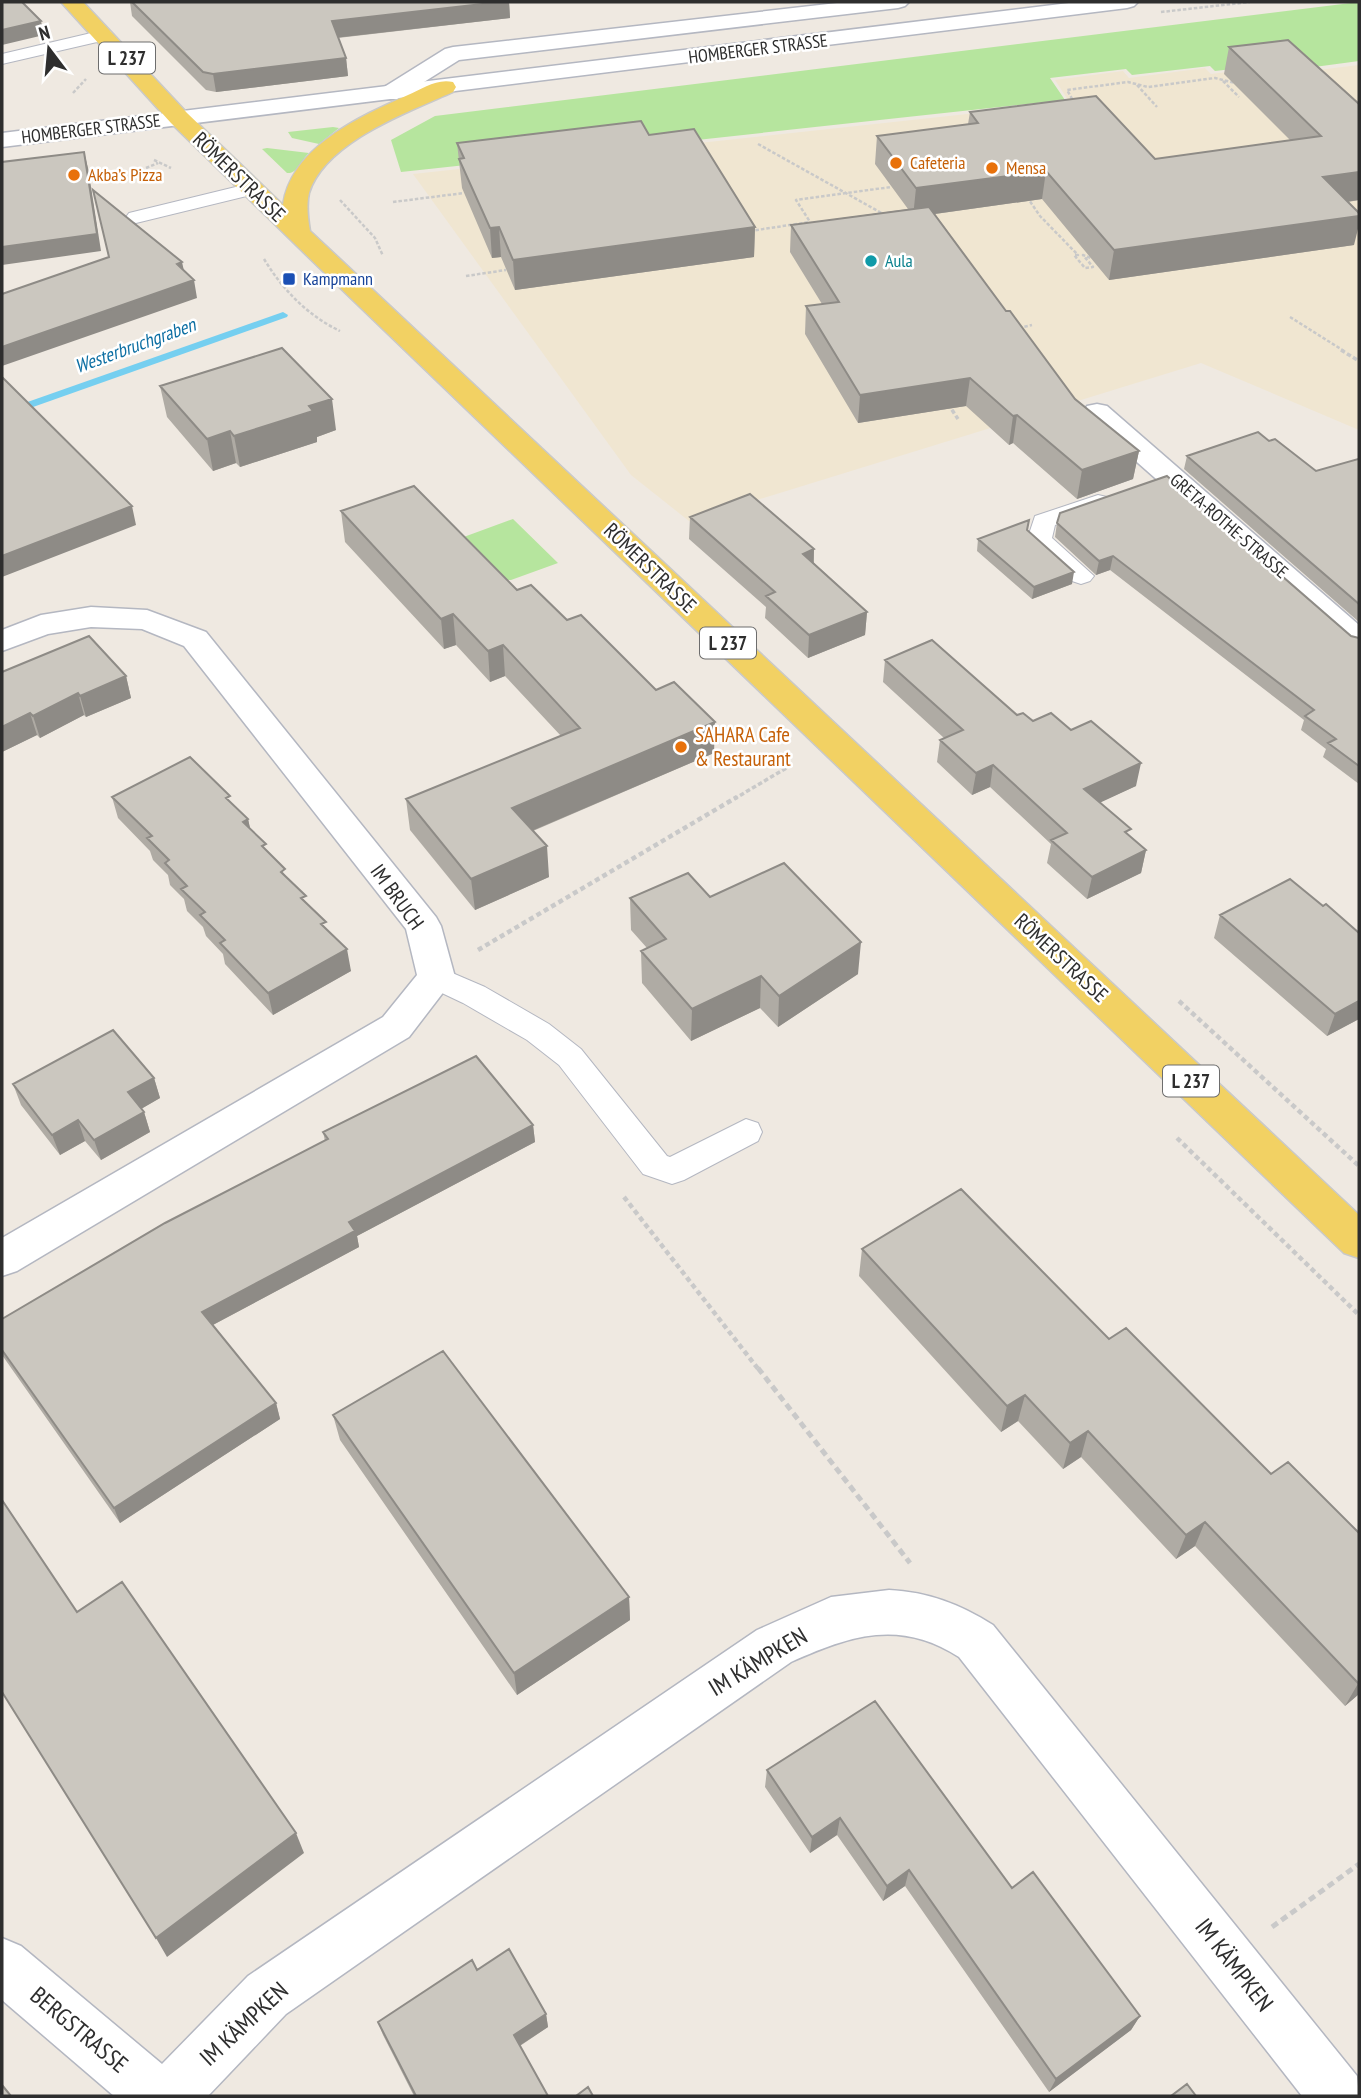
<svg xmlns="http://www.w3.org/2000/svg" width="1361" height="2098" font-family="'PT Sans Narrow',sans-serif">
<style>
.education{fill:#f0e6d1}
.green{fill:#b6e59e}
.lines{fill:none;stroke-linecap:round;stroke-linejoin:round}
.stream{fill:#75cff0;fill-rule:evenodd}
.service-casing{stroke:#b4b7c1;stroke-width:2}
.minor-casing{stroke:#b4b7c1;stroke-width:3}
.secondary-casing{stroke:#b4b7c1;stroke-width:3}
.primary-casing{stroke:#c9c9c9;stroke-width:3}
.path-far3{stroke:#c9c9c9;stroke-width:2.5;stroke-dasharray:3.5 2;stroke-linecap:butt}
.path-far2{stroke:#c9c9c9;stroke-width:3.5;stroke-dasharray:4.5 2.5;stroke-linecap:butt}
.path-far1{stroke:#c9c9c9;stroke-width:4.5;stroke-dasharray:5 3.5;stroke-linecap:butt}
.path{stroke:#c9c9c9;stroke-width:5;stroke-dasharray:7 4.5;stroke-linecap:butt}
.service{fill:#fff;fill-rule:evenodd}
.minor{fill:#fff;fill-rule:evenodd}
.secondary{fill:#fff;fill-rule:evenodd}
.primary{fill:#f2d163;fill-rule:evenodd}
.wall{fill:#afaba4}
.shaded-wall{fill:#8e8b86}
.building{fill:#cbc7bf;stroke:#8e8b86;stroke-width:2}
.food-dot{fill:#e8710a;stroke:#fff;stroke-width:2.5}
.culture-dot{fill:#0f9aa8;stroke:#fff;stroke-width:2.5}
.transit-dot{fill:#1a4fb4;stroke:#fff;stroke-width:2.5}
.labels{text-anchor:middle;stroke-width:5;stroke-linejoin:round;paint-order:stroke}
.far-street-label{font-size:18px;fill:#2e2e2e;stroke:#fff}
.far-food-label{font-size:18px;fill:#c56008;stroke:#fff;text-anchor:start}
.far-culture-label{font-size:18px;fill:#0d838f;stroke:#fff;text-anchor:start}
.far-transit-label{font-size:18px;fill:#164399;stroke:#fff;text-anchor:start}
.shield{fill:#fff;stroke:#6d6d6d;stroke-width:2}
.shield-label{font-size:19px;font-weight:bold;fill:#2e2e2e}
.far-water-label{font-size:19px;font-style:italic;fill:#0d6fa3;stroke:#fff}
.street-label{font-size:21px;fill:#2e2e2e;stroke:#fff}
.food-label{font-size:21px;fill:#c56008;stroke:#fff;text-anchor:start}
.near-street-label{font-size:24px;fill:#2e2e2e;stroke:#fff}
</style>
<rect width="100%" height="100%" fill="#efe9e1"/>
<!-- education -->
<path class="education" d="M1284,65L1293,73L1359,65V430L1201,363L689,521L631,475L413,174L1070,103L1055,80L1123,71L1129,78L1205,68L1211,74Z"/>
<!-- green -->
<path class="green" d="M1359,2V61L1292,70L1285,63L1215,71L1210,66L1132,75L1126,69L1050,78L1065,100L401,172L391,140L435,116Z
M333,127L339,128L319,144L292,138L288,132Z
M267,148L309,153C301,160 298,174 287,173L262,149Z
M513,519L558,563L511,580H501L461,538Z"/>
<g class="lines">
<!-- stream -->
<path class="stream" d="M283,312L288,315L287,317L2,418V411Z"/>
<defs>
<path id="service" d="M104,30L110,31L113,35L110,39L2,64V54Z
M252,183L259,185L262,189L259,193L136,223L129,221L126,217L129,213Z
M1098,495L1107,497L1110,502L1107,507L1055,525L1052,538L1094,576L1090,581L1081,584L1072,581L1027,540L1035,516Z
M436,966L485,987L549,1024L581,1049L667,1156L670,1157L746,1119L758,1123L762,1132L758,1141L684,1180L672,1184L643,1174L559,1065L527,1040L463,1003L425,985L421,977L425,969Z"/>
<path id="minor" d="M846,2H909L905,6L898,8L459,60L397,99H381L378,94L381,89L445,49L453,47Z
M1097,404L1107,406L1359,625V651L1348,648L1087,418L1083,412L1087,406Z
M91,607L147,610L206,632L436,917L441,926L455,977L409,1037L17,1271L2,1276V1238L383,1017L417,975L406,929L184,646L142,629L91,627L48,634L2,651V630L41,615Z
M889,1590C928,1592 960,1604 993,1625L1357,2076L1359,2096H1302L959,1657C900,1619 851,1635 791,1662L286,2014L208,2096H114L2,2000V1938L21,1946L162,2064L248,1976L757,1630L831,1597Z"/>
<path id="secondary" d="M1077,2H1138L1134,6L1127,8L2,147V133Z"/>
<path id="primary" d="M61,2H83L187,113L283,205C291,147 361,116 408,95C422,89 437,78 453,82L456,87L453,92C408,112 325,142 309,193C306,206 308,219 310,231L1359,1215V1258L1344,1253L333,281L171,123Z"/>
</defs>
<!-- service casing -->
<use href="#service" class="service-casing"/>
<!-- minor casing -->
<use href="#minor" class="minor-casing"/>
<!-- secondary casing -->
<use href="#secondary" class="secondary-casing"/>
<!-- primary casing -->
<use href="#primary" class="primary-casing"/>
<!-- path-far3 -->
<path class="path-far3" d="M1161,12L1250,2
M1223,81L1239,97
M1137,85L1157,107
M73,93L86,79
M1075,104L1067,90L1128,82L1148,87L1215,78L1235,83
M758,144L885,215
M154,160L171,168
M146,168L158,163
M1027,197L1040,216L1078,255H1074L1085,268L1093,267L1083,255L1091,258
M340,200L375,238L383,256
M393,202L464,193
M812,225L796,200L891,187
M750,231L810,222
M264,259C283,290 307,315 340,331
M466,276L506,270
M1290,317L1344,351
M1019,328L1032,325"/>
<!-- path-far2 -->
<path class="path-far2" d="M1341,350L1359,361
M948,404L958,419
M734,799L793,764"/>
<!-- path-far1 -->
<path class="path-far1" d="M478,950L737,797
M1179,1001L1359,1166
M1177,1138L1359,1315
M624,1197L759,1370"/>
<!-- path -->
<path class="path" d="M758,1368L910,1563
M1272,1927L1359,1864"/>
<!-- service -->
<use href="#service" class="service"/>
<!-- minor -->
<use href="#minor" class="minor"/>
<!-- secondary -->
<use href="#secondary" class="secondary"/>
<!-- primary -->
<use href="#primary" class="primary"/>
</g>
<!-- wall -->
<path class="wall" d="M130,2H509L510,18L338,38L346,58L348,76L216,92L206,90L132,16Z
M1229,47L1359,104V200L1348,202L1354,245L1109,280L1042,199L935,214L1006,311L1075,399L1139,451L1133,479L1077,499L1013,443L1009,445L966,406L858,423L805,334L806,306L822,304L790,252L791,225L908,209L875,164L877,136L968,124L970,112L1155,159L1290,140L1224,74Z
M649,135L755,227L754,257L515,290L501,257L492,258L462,188L457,143Z
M160,386L336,430L317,437V442L240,467L236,463L213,471L167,417Z
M1269,441L1316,471L1359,460V622L1184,469L1187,456Z
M341,511L517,590L567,620L714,753L533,831L549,877L475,910L410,830L406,799L561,736L505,676L490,682L456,645L444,649L345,542Z
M690,517L814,549V563L867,612L865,635L808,658L765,618L766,607L689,539Z
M1057,523L1359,639V784L1323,757L1326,749L1301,730L1304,720L1110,570L1096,575L1055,537Z
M1027,530L1072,584L1032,599L977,551L978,539Z
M885,660L1017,715L1033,721L1136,786L1100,802L1130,836L1146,850L1141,873L1087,899L1047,863L1051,844L990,787L972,795L937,762L940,740L944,738L883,682Z
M2,672L126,676L131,698L86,717L84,715L40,738L37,735L2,752Z
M112,797L232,804L248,819L250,829L327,930L351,971L273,1015L225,964L223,954L206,936L203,927L187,911L184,899L170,885L168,875L153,860L150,851L118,818Z
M710,897L858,974L778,1027L760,1008L691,1041L642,983L641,951L647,948L631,930L630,898Z
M1323,906L1359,933V1019L1327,1036L1214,938L1220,915Z
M154,1078L160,1098L141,1109L144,1112L150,1132L101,1160L85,1141L60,1155L21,1105L13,1084Z
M533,1125L535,1142L357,1236L359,1247L213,1325L276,1403L280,1419L120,1523L2,1355V1319L325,1141L323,1132Z
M862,1249L1109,1339L1271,1474L1359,1533V1694L1345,1706L1195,1546L1176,1559L1081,1457L1063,1469L1018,1421L1001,1432L859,1276Z
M333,1415L629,1597L630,1620L517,1695L340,1440Z
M767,1770L1012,1888L1140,2016L1131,2030L1049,2092L905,1886L883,1901L837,1835L810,1853L765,1787Z
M477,1970L546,2014L548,2027L520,2046L548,2096H414L383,2035L378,2022Z"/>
<!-- shaded-wall -->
<path class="shaded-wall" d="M500,2H509L510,18L334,38L332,21Z
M41,21L44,35L2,45V30Z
M346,58L348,76L216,92L213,74Z
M84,152L88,168L101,251L2,265V247Z
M1046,171L1042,199L913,217L916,188Z
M1359,172V200L1316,206L1323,177Z
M1359,216V225L1354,245L1109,280L1114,250Z
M499,227L501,257L492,258L490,228Z
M755,227L754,257L515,290L513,260Z
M182,262L186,280L177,264Z
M194,280L197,298L2,366V347Z
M970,378L966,406L858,423L860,395Z
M332,399L336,430L317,437V442L240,467L234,436L309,406Z
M1017,415L1013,443L1009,445L1013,416Z
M230,431L236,463L213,471L207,439Z
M1139,451L1133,479L1077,499L1082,470Z
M132,506L136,525L2,577V556Z
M814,549L813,572L803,554Z
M1113,556L1110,570L1096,575L1099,561Z
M1074,572L1072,584L1032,599L1034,587Z
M867,612L865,635L808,658L809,635Z
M453,614L456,645L444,649L441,619Z
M503,645L505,676L490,682L488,651Z
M126,676L131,698L86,717L80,696Z
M78,693L84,715L40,738L33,716Z
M30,713L37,735L2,752V727Z
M715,722L714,753L515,838L512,808Z
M1141,763L1136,786L1080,812L1084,789Z
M993,765L990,787L972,795L976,773Z
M248,819L253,841L243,822Z
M547,846L549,877L475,910L471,879Z
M1146,850L1141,873L1087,899L1092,877Z
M861,942L858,974L778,1027L779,996Z
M347,949L351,971L273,1015L268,993Z
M761,976L760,1008L691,1041L692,1009Z
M1359,1001V1019L1327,1036L1335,1014Z
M154,1078L160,1098L134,1113L128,1092Z
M144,1112L150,1132L101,1160L94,1140Z
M78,1120L85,1141L60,1155L52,1135Z
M533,1125L535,1142L357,1236L359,1247L207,1328L202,1312L349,1222Z
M1025,1395L1018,1421L1001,1432L1007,1406Z
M276,1403L280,1419L120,1523L114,1508Z
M1088,1431L1081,1457L1063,1469L1070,1443Z
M1205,1522L1195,1546L1176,1559L1186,1535Z
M629,1597L630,1620L517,1695L514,1673Z
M1359,1682V1694L1345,1706Z
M840,1818L837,1835L810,1853L812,1837Z
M296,1833L304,1853L167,1957L156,1938Z
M909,1870L905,1886L883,1901L887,1886Z
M546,2014L548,2027L516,2048L514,2035Z
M1140,2016L1131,2030L1049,2092L1056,2079Z"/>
<!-- building -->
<path class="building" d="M2,2H22L41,21L2,30Z
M132,2H500L332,21L346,58L213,74L203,72Z
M1288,40L1359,104V172L1323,177L1359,213V216L1114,250L1046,171L916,188L877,136L978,123L970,112L1096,96L1155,159L1321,136L1229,47Z
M641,121L649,135L694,129L755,227L513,260L499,227L490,228L459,159L464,158L457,143Z
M84,152L97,234L2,247V162Z
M93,190L182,262L177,264L194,280L2,347V294L109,257Z
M929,207L1006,311H1010L1075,399L1139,451L1082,470L1017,415L1013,416L970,378L860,395L806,306L839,302L791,225Z
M282,348L332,399L309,406L313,411L234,436L230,431L207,439L160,386Z
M2,377L132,506L2,556Z
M1258,432L1269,441L1275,439L1316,471L1358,459L1359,460V604L1187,456Z
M1167,476L1351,636L1359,638V766L1328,743L1336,739L1305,716L1314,710L1113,556L1099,561L1057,523L1060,513Z
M414,486L517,590L531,585L567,620L581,615L656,690L674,682L715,722L512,808L547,846L471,879L406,799L580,728L503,645L488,651L453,614L441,619L341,511Z
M750,494L814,549L803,554L867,612L809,635L766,596L775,592L690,517Z
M1029,520L1027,530L1074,572L1034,587L978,539Z
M89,636L126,676L80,696L78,693L33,716L30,713L2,727V672Z
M932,640L1017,715L1023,713L1033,721L1051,713L1071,730L1091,721L1141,763L1084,789L1131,829L1125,832L1146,850L1092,877L1051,840L1067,833L993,765L976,773L940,740L963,730L885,660Z
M190,757L230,796L226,798L248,819L243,822L266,844L262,846L285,869L281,872L306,896L301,898L326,922L321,924L347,949L268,993L220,943L225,940L200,915L205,912L181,889L187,886L165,863L169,860L147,838L152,836L112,797Z
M784,863L861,942L779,996L761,976L692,1009L641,951L666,939L630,898L688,873L710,897Z
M1290,879L1323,906L1326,904L1359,933V1001L1335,1014L1220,915Z
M113,1030L154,1078L128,1092L144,1112L94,1140L78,1120L52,1135L13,1084Z
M476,1056L533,1125L349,1222L355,1231L202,1312L276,1403L114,1508L2,1350V1319L165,1223L328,1139L323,1132Z
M961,1189L1109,1339L1126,1328L1271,1474L1288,1462L1359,1533V1682L1358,1683L1205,1522L1186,1535L1088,1431L1070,1443L1025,1395L1007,1406L862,1249Z
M443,1351L629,1597L514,1673L333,1415Z
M2,1500L77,1612L122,1582L296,1833L156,1938L2,1692Z
M875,1701L1012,1888L1033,1872L1140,2016L1056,2079L909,1870L887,1886L840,1818L812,1837L767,1770Z
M509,1949L546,2014L514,2035L548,2096H416L378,2022L472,1960L477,1970Z
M1187,2084L1196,2096H1171Z
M2,2085L11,2096H2Z
M588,2087L593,2096H576Z"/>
<!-- markers -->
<g class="food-dot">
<circle cx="896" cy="163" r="7"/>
<circle cx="992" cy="168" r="7"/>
<circle cx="74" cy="175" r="7"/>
<circle cx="681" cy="747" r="7"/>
</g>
<circle class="culture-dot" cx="871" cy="261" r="7"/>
<rect class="transit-dot" x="282" y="272" width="14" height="14" rx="3.5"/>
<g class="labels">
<!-- far-street labels -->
<g class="far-street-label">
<text transform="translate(758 49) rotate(-7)" y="6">HOMBERGER STRASSE</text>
<text transform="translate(91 129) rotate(-7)" y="6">HOMBERGER STRASSE</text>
<text transform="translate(1229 526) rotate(41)" y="6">GRETA-ROTHE-STRASSE</text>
</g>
<!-- far-food labels -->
<g class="far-food-label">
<text x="910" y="169">Cafeteria</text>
<text x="1006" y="174">Mensa</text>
<text x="88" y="181">Akba’s Pizza</text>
</g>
<!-- far-culture labels -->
<g class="far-culture-label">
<text x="885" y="267">Aula</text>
</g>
<!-- far-transit labels -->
<g class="far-transit-label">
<text x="303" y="285">Kampmann</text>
</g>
<!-- shield labels -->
<g class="shield">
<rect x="99" y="42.5" width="56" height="31" rx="5"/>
<rect x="700" y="627.5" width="56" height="31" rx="5"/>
<rect x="1163" y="1065.5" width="56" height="31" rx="5"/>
</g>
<g class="shield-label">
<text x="127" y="65">L 237</text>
<text x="728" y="650">L 237</text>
<text x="1191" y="1088">L 237</text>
</g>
<!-- far-water labels -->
<g class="far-water-label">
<text transform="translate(135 345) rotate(-20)" y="7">Westerbruchgraben</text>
</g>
<!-- street labels -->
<g class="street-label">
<text transform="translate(239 177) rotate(44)" y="7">RÖMERSTRASSE</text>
<text transform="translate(650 568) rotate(44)" y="7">RÖMERSTRASSE</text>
<text transform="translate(397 897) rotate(54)" y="7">IM BRUCH</text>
<text transform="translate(1061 958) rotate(43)" y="7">RÖMERSTRASSE</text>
</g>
<!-- food labels -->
<g class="food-label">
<text x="695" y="742">SAHARA Cafe<tspan x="695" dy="24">&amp; Restaurant</tspan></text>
</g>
<!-- near-street labels -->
<g class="near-street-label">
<text transform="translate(758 1662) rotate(-31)" y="8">IM KÄMPKEN</text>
<text transform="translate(1234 1965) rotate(52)" y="8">IM KÄMPKEN</text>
<text transform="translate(244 2024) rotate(-43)" y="8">IM KÄMPKEN</text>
<text transform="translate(79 2030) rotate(40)" y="8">BERGSTRASSE</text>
</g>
</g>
<!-- border -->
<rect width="1361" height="2098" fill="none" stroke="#2e2e2e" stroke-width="7"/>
<!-- north arrow -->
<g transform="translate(49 49) rotate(344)" stroke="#ffffff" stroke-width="5" paint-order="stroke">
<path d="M0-5L12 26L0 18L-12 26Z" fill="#2e2e2e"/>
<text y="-10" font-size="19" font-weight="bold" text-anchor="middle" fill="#2e2e2e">N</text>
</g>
</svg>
